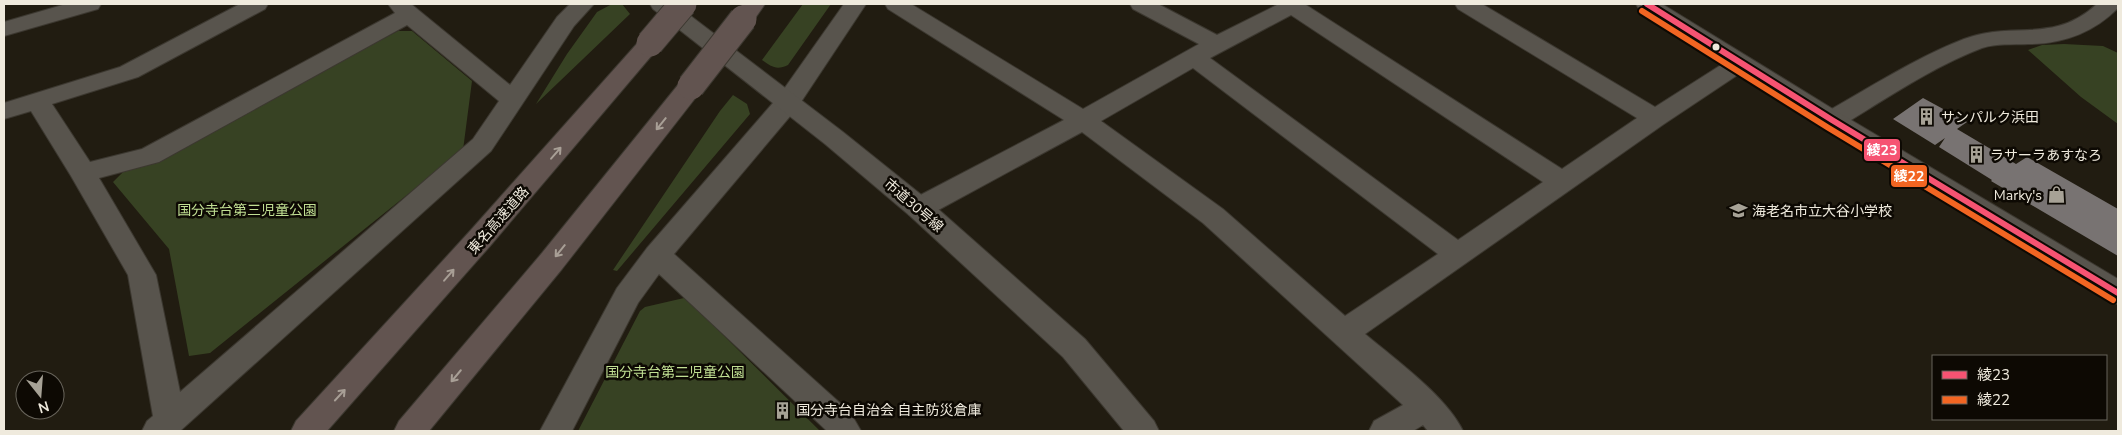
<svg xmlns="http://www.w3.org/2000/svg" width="2122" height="435" font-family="'Nunito Sans','Noto Sans JP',sans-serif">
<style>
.green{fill:#374223}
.building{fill:#787372}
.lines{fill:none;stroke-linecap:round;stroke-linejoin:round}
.minor-casing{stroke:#3c3830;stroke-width:2}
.tertiary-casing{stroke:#3c3830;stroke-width:2}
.motorway-casing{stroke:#3c3830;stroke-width:2}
.minor{fill:#58544d;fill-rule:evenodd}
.tertiary{fill:#58544d;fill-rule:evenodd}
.motorway{fill:#625450;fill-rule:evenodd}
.motorway-bridge-casing{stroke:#3c3830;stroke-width:29;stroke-linecap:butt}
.motorway-bridge{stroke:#625450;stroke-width:27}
.bus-1-casing{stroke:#0d0903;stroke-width:10}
.bus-2-casing{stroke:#0d0903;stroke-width:10}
.bus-1{stroke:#f65372;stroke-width:6}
.bus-2{stroke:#f26522;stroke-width:6}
.oneway{stroke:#a89f96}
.bus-dot{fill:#efeadd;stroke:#0d0903;stroke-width:2}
.labels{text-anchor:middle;stroke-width:5;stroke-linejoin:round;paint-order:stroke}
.poi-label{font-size:14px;fill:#efeadd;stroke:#0d0903;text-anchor:start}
.street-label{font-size:14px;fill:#efeadd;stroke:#0d0903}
.park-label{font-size:14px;fill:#c1df93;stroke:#0d0903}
.line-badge{stroke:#0d0903;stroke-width:2}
.badge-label{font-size:14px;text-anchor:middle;font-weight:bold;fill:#fff}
</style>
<rect width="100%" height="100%" fill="#211c11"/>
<!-- green -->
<path class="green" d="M612,4H622L630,14L536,104L567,54L597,12Z
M803,4H831L788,65C776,71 771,66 762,60Z
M398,31H412L472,81L463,150L210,353L189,356L169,249L113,182L126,169L148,162Z
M2064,44L2103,46L2118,53V124L2081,97L2028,50L2042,45Z
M733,95L747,104L750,114L617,271L613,270L720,111Z
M684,298L689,301L820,431H578L640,311L645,307Z"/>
<!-- building -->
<path class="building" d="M1923,98L1967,122L1957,129L2016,164L2027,157L2118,209V256L1991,181L1992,180L1939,147L1945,138L1935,145L1893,119Z"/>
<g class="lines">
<defs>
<path id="minor" d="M66,4H101L98,9L4,36V22Z
M240,4H268L265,9L138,77L52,104L90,162L142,149L395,13L388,4H411L510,85L557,17L570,4H594L574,26L491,151L180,431H142L147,421L153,416L128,275L71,176L31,111L4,119V103L120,67ZM407,25L499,101L473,139L180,392L156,275L99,178L159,162Z
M844,4H866L797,108L674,254L850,412L861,431H827L659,274L638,303L572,431H540L617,288L647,248L779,96Z
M885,4H911L1083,109L1199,44L1133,9L1130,4H1158L1217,35L1279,4H1307L1306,5L1562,169L1637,118L1458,9L1455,4H1482L1655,107L1732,58L1740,56L1748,58L1752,63L1748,68L1664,124L1365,334C1396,360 1446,396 1463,431H1428L1423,425L1413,431H1369L1374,421L1403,405L1203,223L1082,132L929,215L919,218L909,215L905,208L909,201L1064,120L888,9ZM1291,15L1543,182L1458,240L1210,58ZM1193,68L1438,254L1345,316L1223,209L1101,121Z
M2097,4H2118V8C2093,33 2063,44 2028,44C2013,45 1997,43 1982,48C1932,67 1886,99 1841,126L1832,128L1823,126L1819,120L1823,114C1869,88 1915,58 1964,39C2014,20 2052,45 2097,4Z"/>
<path id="tertiary" d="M650,4H675L843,132L929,201L1085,339L1154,421L1159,431H1124L1063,357L909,215L825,144L653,9Z
M1636,4H1662L1841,114L2118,279V304L2108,301L1823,126L1639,9Z"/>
<path id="motorway" d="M743,4H765L751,24L743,26L735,24L732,19Z
M650,36L658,38L662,43L658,48L490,246L327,431H291L296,421L470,231L642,38Z
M691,78L700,80L703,86L700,92L562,269L429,431H394L399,421L542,253L682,80Z"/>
</defs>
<!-- minor casing -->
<use href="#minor" class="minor-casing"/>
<!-- tertiary casing -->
<use href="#tertiary" class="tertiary-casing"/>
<!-- motorway casing -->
<use href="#motorway" class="motorway-casing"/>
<!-- minor -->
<use href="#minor" class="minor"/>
<!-- tertiary -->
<use href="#tertiary" class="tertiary"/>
<!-- motorway -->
<use href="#motorway" class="motorway"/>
<defs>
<path id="motorway-bridge" d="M650,43L683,4
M691,86L743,19"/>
</defs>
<!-- motorway-bridge casing -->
<use href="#motorway-bridge" class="motorway-bridge-casing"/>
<!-- motorway-bridge -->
<use href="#motorway-bridge" class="motorway-bridge"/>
<defs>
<path id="bus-1" d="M1647,4L1832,120L2118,293"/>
<path id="bus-2" d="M1642,11L1827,127L2113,300"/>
</defs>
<!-- bus-1 casing -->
<use href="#bus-1" class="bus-1-casing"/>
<!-- bus-2 casing -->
<use href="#bus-2" class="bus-2-casing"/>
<!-- bus-1 -->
<use href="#bus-1" class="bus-1"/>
<!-- bus-2 -->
<use href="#bus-2" class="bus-2"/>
</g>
<!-- one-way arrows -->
<defs><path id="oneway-shaft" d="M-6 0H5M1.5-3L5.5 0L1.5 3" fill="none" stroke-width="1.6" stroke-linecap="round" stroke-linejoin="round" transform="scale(1.25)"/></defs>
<g class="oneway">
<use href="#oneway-shaft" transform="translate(661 124) rotate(129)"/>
<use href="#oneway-shaft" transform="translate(556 153) rotate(-49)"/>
<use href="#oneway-shaft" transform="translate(560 251) rotate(129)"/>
<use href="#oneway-shaft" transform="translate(449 275) rotate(-49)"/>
<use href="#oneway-shaft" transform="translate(456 376) rotate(130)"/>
<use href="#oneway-shaft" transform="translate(340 395) rotate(-47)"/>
</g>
<!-- icons -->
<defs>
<symbol id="building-bare" viewBox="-9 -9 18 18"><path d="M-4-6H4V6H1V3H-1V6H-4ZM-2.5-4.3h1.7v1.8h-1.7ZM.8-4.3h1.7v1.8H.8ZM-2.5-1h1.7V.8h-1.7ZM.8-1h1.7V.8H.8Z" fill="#a7a296" stroke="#0d0903" stroke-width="2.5" paint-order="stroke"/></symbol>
<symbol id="shop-bare" viewBox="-9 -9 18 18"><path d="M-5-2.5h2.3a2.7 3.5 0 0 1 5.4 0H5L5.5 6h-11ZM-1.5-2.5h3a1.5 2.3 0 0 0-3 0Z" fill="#a7a296" stroke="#0d0903" stroke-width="2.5" paint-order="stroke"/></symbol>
<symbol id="school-bare" viewBox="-9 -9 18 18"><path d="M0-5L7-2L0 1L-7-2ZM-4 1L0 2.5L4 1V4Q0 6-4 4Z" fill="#a7a296" stroke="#0d0903" stroke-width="2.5" paint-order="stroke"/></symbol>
</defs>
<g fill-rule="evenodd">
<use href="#building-bare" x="1914" y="104" width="25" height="25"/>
<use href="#building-bare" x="1964" y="142" width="25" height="25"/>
<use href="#shop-bare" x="2044" y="182" width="25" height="25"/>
<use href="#school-bare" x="1726" y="198" width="25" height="25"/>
<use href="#building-bare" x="770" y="398" width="25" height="25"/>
</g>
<!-- markers -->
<circle class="bus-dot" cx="1716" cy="47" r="4.5"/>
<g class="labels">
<!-- poi labels -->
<g class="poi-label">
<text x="1941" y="122">サンパルク浜田</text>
<text x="1990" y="160">ラサーラあすなろ</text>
<text x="2042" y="200" text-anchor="end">Marky's</text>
<text x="1752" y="216">海老名市立大谷小学校</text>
<text x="796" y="415">国分寺台自治会 自主防災倉庫</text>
</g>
<!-- street labels -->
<g class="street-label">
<text transform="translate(914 205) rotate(41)" y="5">市道30号線</text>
<text transform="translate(498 220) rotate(-49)" y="5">東名高速道路</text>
</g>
<!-- park labels -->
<g class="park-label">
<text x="247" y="215">国分寺台第三児童公園</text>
<text x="675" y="377">国分寺台第二児童公園</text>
</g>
</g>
<g class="line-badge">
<rect x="1863" y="138" width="38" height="24" rx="5" fill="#f65372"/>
<rect x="1890" y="164" width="38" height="24" rx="5" fill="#f26522"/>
</g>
<g class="badge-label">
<text x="1882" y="155">綾23</text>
<text x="1909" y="181">綾22</text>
</g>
<!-- border -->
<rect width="2122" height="435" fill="none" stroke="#efeadd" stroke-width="10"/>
<!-- legend -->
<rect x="1932" y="355" width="175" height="65" fill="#0d0903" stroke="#67635a"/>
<rect x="1942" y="371" width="25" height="8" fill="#f65372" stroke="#67635a"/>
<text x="1977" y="380" font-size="15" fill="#efeadd">綾23</text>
<rect x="1942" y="396" width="25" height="8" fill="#f26522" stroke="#67635a"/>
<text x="1977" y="405" font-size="15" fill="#efeadd">綾22</text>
<!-- north arrow -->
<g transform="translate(40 395) rotate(163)"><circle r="24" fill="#0d0903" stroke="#67635a"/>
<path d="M0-4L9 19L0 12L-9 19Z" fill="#a7a296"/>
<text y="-8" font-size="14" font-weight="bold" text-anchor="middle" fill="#efeadd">N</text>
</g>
</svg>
